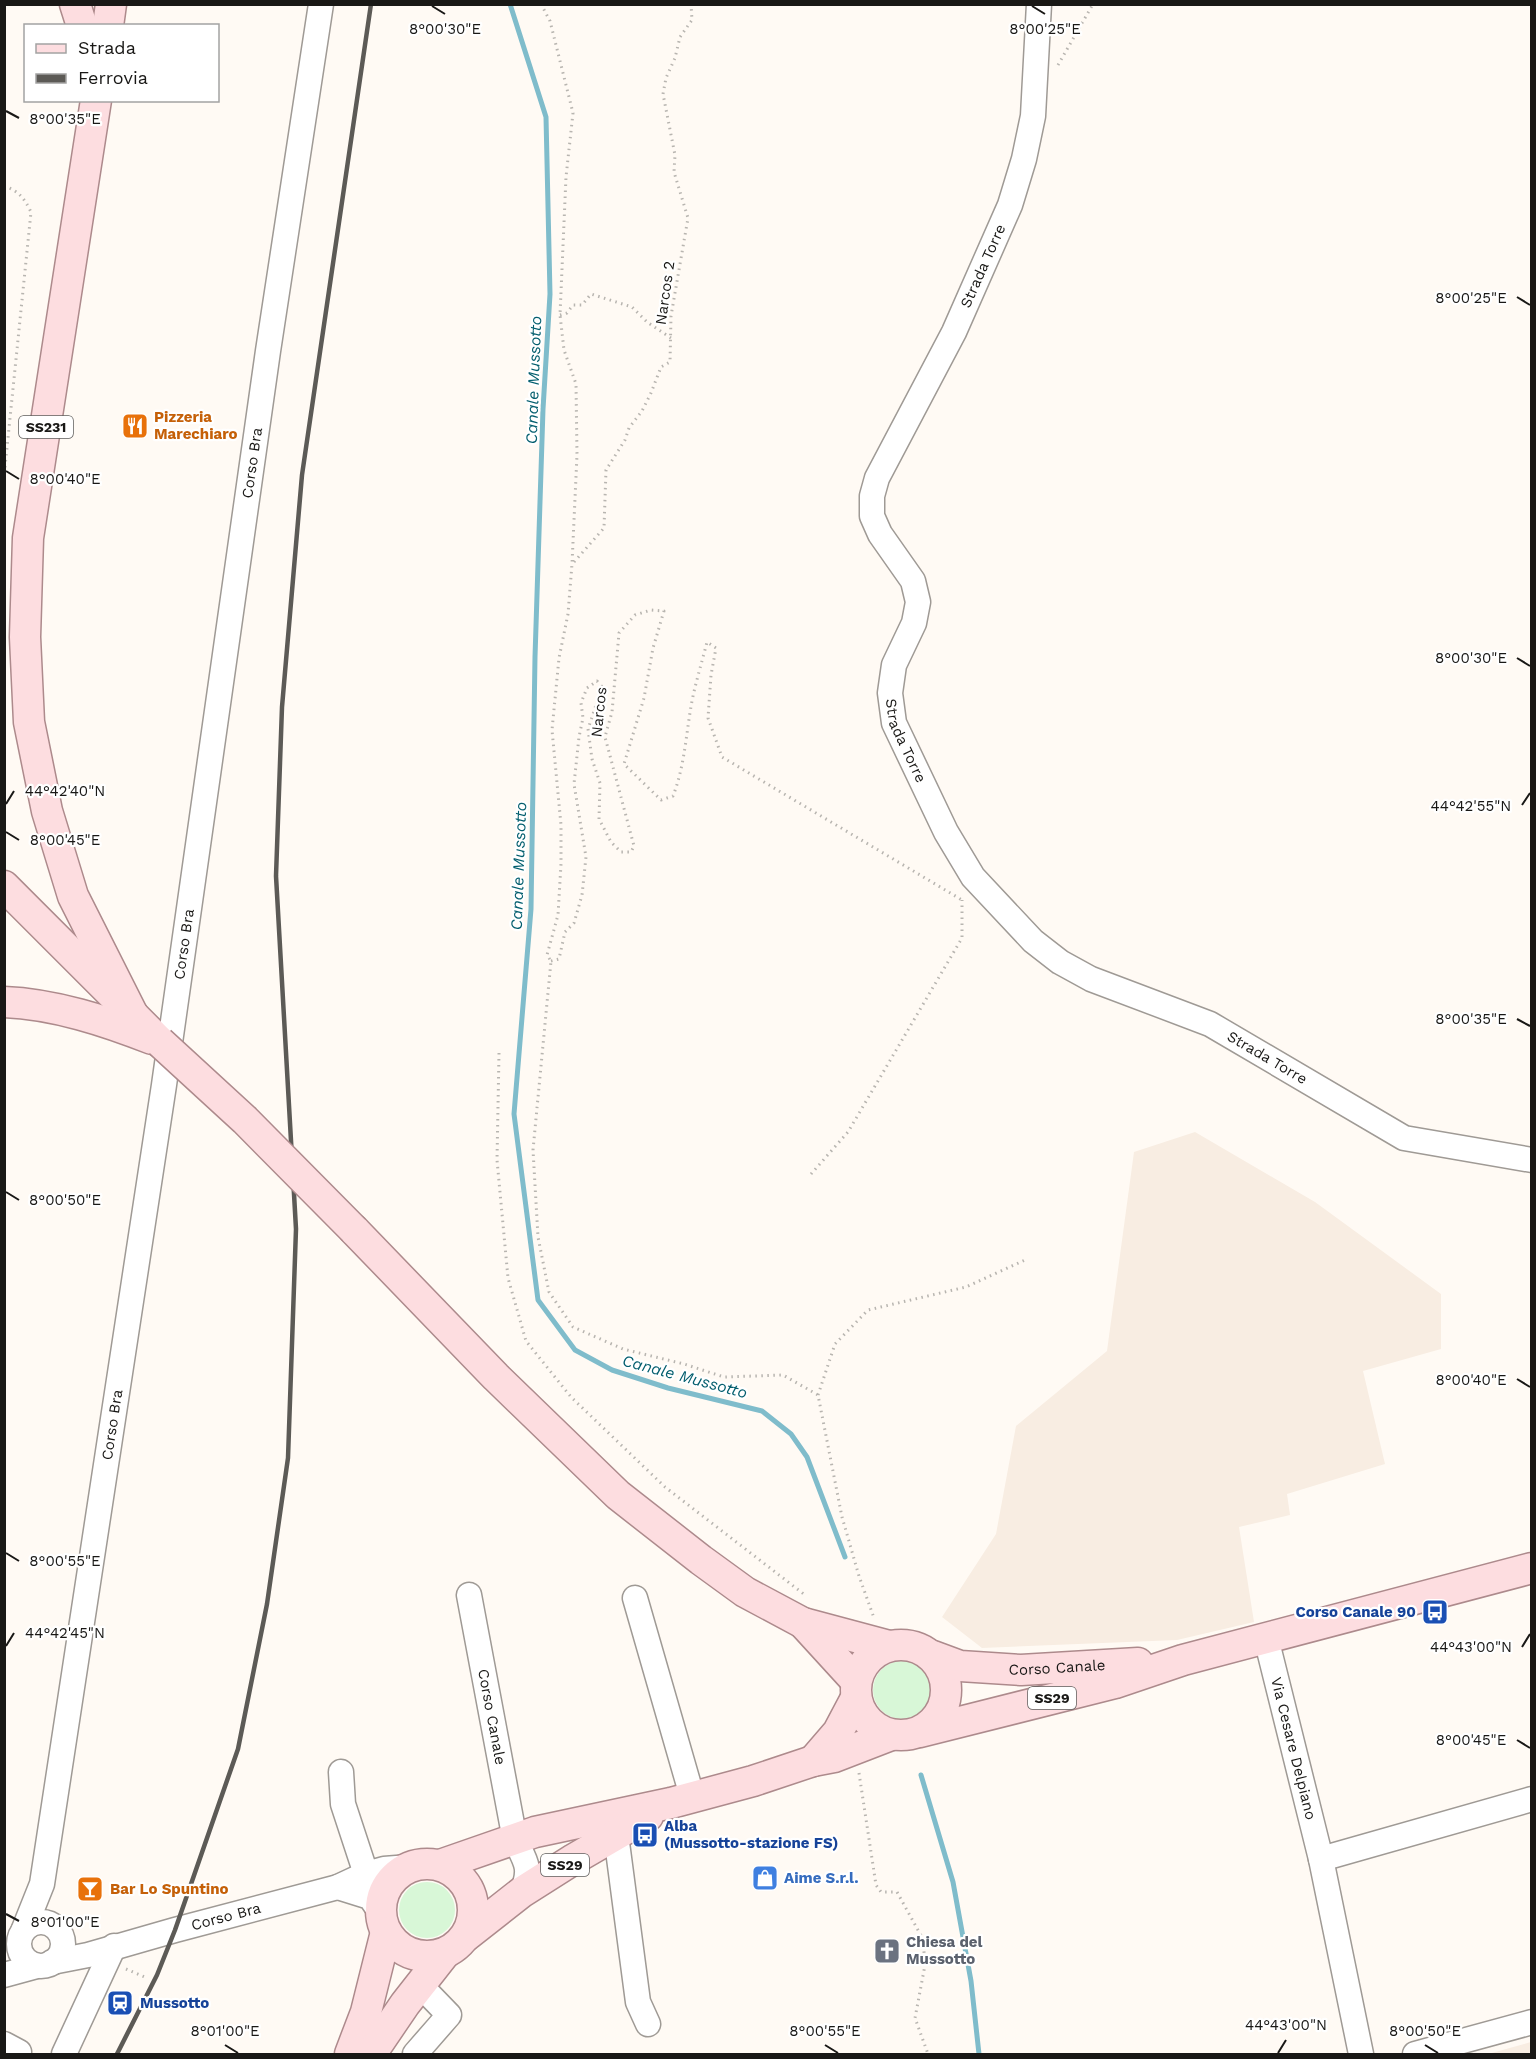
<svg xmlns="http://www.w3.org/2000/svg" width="1536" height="2059" font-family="'Work Sans',sans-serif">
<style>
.built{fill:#f8ede2}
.green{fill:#d8f7d7}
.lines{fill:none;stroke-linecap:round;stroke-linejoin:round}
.stream{stroke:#7fbccb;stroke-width:5}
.minor-casing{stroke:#9f9a95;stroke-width:27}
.major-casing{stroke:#ad8a8c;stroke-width:33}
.path{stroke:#b8b5b0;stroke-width:3;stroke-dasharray:1.5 4.5;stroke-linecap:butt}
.minor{stroke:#fff;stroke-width:24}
.major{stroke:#fddde0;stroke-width:30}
.rail{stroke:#5c5a56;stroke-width:4.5}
.major-bridge-casing{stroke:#ad8a8c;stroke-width:33;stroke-linecap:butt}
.major-bridge{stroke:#fddde0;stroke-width:30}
.ticks{fill:none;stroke:#191816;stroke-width:2}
.labels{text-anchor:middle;stroke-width:4.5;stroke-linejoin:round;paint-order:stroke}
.shield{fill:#fff;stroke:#5e5d5c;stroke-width:1.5}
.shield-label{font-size:14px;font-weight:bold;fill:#191816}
.street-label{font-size:15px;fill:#191816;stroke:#fff}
.food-label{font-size:15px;font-weight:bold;fill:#c56008;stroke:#fff;text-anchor:start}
.transit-label{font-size:15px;font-weight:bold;fill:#164399;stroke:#fff;text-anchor:start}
.shop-label{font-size:15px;font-weight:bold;fill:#366cbe;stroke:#fff;text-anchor:start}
.worship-label{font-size:15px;font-weight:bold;fill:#5b616d;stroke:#fff;text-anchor:start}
.water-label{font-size:16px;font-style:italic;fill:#035e6e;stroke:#fff}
.ticks-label{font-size:15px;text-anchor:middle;fill:#191816;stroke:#fff;stroke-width:4.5;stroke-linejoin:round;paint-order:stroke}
</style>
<rect width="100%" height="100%" fill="#fffaf4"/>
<!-- built -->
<path class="built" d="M1195,1132L1315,1202L1441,1294V1349L1363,1371L1385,1464L1287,1494L1290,1515L1239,1527L1254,1622L1177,1640L982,1648L942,1617L996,1534L1016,1426L1107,1351L1134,1152Z
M1531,2042V2054H1488Z"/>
<!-- green -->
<path class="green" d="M873 1690a29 29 0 1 1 58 0a29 29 0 1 1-58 0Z
M399 1910a28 28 0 1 1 56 0a28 28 0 1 1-56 0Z"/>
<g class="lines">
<!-- stream -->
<path class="stream" d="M510,4L546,117L550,294L543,409L535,657L531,909L514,1114L538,1300L575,1350L612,1370L668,1388L762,1411L791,1434L807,1457L845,1557
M921,1775L953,1882L971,1981L979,2054"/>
<defs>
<g id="minor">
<path id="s1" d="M1039,4L1033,116L1024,159L1010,205L954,332L877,478L872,496V516L880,534L913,581L918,602L914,623L894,665L890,693L894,723L946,832L973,877L1033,941L1060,962L1091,979L1210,1024L1404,1138L1532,1160"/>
<path id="s2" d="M469,1595L515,1840C526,1862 532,1868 522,1892"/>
<path d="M635,1598L692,1796"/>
<path id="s3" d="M1266,1638L1321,1859L1361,2054"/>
<path d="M341,1772L343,1804L366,1874"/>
<path d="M616,1835L638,2002L648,2024"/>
<path d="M1321,1859L1532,1799"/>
<path d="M338,1887L370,1897L381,1913"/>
<circle cx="41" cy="1944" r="22"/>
<path id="s4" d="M24,1929L42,1884L164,1085L268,351L321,4"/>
<path id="s5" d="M52,1962L88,1955L175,1930L338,1887L366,1874L384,1869L409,1867"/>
<path d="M4,1975L37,1966"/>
<path d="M4,2044L19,2052L17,2054"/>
<path d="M64,2054L114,1946"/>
<path d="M415,2054L449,2015L420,1985"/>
<path d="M1415,2054L1532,2022"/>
</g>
<g id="major">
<path d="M75,4L82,26"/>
<path d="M108,26L111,4"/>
<path d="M96,100L28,538L25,637L29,722L47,811L73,896L133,1015"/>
<path d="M4,886L160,1042"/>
<path d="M4,1002C55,1004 106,1021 152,1039"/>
<path d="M354,1230L496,1377L618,1495L701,1560L745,1592L803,1623L889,1646"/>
<path d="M803,1623L856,1681"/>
<circle cx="901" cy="1690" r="45"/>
<path id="s6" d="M933,1656L960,1666L1021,1670L1138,1663"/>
<path d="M920,1732L1115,1683L1183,1660L1532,1568"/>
<path d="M813,1761L838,1732L856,1698"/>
<circle cx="427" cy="1910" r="46"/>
<path d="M440,1865L535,1832L671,1803L753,1781L813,1761L834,1757L891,1735"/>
<path d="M466,1936L522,1892L574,1859L648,1816"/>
<path d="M350,2054L366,2012L386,1932"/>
<path d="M371,2054L405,2004L445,1953"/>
</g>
</defs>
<!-- minor casing -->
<use href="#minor" class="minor-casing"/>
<!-- major casing -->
<use href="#major" class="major-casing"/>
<!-- path -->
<path class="path" d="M541,4L550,21L573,113L566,177L560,315L564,350L576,384L577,455L572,564L568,614L559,658L552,730L561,825V864L558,915L547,955L551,961L533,1150L538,1237L549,1292L573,1327L623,1349L684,1364L724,1377L783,1375L818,1395L842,1517L859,1576L874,1618
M1058,65L1093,4
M4,186C19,191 24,198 31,212L4,477
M560,315L567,313L573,305H582L591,294L632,307L647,322L671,338
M574,562L604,528L606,470L625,440L629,428L642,411L651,393L661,367L670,362L671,316L688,218L674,172L675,155L663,94L666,78L675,58L680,37L692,20L691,4
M551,961L559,959L565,932L574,923L582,895L586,857L574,784L579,737L583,718L581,703L587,688L597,681L604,689L596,705L588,729L592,759L600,783L599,819L611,842L621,852H631L634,846L605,737L612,712L619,633L635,615L651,610L664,611L653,648L644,698L624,764L661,800L673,796C685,765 686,733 692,701C696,681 702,662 707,642L716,648L711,675L708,718L722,757L962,900
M499,1053L497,1160L508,1278L526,1341L571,1397L665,1487L805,1595
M811,1174L848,1132L962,938V900
M818,1395L835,1344L868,1310L966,1287L1025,1260
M859,1773L876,1885L881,1892H897L923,1939L925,1965L915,2018L928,2054
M126,1969L147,1978"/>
<!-- minor -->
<use href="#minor" class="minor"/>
<!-- major -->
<use href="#major" class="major"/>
<!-- rail -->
<path class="rail" d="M117,2054L157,1975L175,1930L238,1749L267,1604L288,1458L296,1229L276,876L282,707L302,475L371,4"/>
<defs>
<path id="major-bridge" d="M160,1042L245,1120L354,1230"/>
</defs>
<!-- major-bridge casing -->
<use href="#major-bridge" class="major-bridge-casing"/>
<!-- major-bridge -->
<use href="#major-bridge" class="major-bridge"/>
</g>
<!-- ticks -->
<path class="ticks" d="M432,6L445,14M1032,6L1045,14M6,111L19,118M1517,297L1530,305M6,471L19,479M1517,658L1530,666M6,804L14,791M1522,805L1530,793M6,832L19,840M1517,1019L1530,1026M6,1192L19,1200M1517,1379L1530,1387M6,1553L19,1561M6,1646L14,1633M1522,1647L1530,1634M1517,1740L1530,1748M6,1914L19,1921M225,2045L238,2053M825,2045L838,2053M1425,2045L1438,2053M1278,2053L1286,2040"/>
<!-- icons -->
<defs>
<symbol id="restaurant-square" viewBox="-11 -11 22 22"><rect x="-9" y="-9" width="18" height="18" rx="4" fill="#e8710a" stroke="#fff"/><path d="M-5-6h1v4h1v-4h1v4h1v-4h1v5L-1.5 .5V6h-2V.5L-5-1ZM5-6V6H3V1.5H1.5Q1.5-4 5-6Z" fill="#fff"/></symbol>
<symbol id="bus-square" viewBox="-11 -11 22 22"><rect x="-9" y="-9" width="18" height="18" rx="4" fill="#1a4fb4" stroke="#fff"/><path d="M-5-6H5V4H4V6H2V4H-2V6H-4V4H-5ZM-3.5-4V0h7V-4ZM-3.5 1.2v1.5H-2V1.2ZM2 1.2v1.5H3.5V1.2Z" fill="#fff"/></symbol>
<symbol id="shop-square" viewBox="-11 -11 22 22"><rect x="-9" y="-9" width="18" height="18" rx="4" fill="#3f7fe0" stroke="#fff"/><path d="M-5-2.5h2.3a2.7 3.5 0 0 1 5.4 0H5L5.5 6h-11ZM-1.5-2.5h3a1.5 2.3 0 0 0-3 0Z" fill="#fff"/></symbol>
<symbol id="bar-square" viewBox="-11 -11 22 22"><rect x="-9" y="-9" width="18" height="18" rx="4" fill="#e8710a" stroke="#fff"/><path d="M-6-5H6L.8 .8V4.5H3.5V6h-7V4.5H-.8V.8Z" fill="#fff"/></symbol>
<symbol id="church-square" viewBox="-11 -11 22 22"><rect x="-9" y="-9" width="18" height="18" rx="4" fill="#6b7280" stroke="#fff"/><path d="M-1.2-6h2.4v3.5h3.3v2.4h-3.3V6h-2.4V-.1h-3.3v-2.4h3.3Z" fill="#fff"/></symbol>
<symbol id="station-square" viewBox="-11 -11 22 22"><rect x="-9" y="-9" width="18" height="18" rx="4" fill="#1a4fb4" stroke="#fff"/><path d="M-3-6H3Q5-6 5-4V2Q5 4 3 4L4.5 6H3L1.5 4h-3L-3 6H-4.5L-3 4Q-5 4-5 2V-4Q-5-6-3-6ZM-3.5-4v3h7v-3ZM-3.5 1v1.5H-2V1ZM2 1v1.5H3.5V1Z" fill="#fff"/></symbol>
</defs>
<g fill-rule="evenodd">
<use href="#restaurant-square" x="120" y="411" width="30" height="30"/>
<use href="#bus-square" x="1420" y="1597" width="30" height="30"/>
<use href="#bus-square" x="630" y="1820" width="30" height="30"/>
<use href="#shop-square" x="750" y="1863" width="30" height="30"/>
<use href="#bar-square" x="75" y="1874" width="30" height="30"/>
<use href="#church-square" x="872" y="1936" width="30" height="30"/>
<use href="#station-square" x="105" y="1988" width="30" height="30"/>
</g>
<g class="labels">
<!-- shield labels -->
<g class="shield">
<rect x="19" y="416" width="54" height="22" rx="4.5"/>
<rect x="1028" y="1687" width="48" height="22" rx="4.5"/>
<rect x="541" y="1854" width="48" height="22" rx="4.5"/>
</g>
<g class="shield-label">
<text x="46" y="432">SS231</text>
<text x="1052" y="1703">SS29</text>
<text x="565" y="1870">SS29</text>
</g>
<!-- street labels -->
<g class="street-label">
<text transform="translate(983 266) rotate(-66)" y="5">Strada Torre</text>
<text transform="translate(665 293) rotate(-82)" y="5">Narcos 2</text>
<text dy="5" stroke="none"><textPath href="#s4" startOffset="1485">Corso Bra</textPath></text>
<text transform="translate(599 712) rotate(-84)" y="5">Narcos</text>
<text dy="5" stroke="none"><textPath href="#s1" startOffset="792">Strada Torre</textPath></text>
<text dy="5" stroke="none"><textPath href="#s4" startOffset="999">Corso Bra</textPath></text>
<text dy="5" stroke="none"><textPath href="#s1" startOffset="1296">Strada Torre</textPath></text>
<text dy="5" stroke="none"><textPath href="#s4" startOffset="513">Corso Bra</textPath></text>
<text dy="5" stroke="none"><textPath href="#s6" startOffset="126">Corso Canale</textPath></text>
<text dy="5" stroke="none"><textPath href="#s2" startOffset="124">Corso Canale</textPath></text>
<text dy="5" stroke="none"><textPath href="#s3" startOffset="114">Via Cesare Delpiano</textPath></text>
<text dy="5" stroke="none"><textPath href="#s5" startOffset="180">Corso Bra</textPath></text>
</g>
<!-- food labels -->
<g class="food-label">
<text x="154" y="422">Pizzeria<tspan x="154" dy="17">Marechiaro</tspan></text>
<text x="110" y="1894">Bar Lo Spuntino</text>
</g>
<!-- transit labels -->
<g class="transit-label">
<text x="1416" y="1617" text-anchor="end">Corso Canale 90</text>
<text x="664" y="1831">Alba<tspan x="664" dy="17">(Mussotto-stazione FS)</tspan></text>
<text x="140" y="2008">Mussotto</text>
</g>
<!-- shop labels -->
<g class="shop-label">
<text x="784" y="1883">Aime S.r.l.</text>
</g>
<!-- worship labels -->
<g class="worship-label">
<text x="906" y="1947">Chiesa del<tspan x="906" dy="17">Mussotto</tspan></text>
</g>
<!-- water labels -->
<g class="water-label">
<text transform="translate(533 380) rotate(-88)" y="6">Canale Mussotto</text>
<text transform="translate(518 866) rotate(-88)" y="6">Canale Mussotto</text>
<text transform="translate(685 1376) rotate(15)" y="6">Canale Mussotto</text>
</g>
</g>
<g class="ticks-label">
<text x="445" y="34">8°00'30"E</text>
<text x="1045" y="34">8°00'25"E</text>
<text x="65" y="124">8°00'35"E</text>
<text x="1471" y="303">8°00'25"E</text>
<text x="65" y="484">8°00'40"E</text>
<text x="1471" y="663">8°00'30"E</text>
<text x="65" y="796">44°42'40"N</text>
<text x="1471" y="811">44°42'55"N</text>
<text x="65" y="845">8°00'45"E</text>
<text x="1471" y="1024">8°00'35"E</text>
<text x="65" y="1205">8°00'50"E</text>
<text x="1471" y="1385">8°00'40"E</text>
<text x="65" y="1566">8°00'55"E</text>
<text x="65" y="1638">44°42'45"N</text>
<text x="1471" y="1652">44°43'00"N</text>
<text x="1471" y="1745">8°00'45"E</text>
<text x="65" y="1927">8°01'00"E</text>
<text x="1286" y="2030">44°43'00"N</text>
<text x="225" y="2036">8°01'00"E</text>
<text x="825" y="2036">8°00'55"E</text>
<text x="1425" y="2036">8°00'50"E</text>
</g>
<!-- border -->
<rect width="1536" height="2059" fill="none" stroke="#191816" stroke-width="12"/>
<!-- legend -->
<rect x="24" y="24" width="195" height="78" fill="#ffffff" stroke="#a3a3a2" stroke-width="1.5"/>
<rect x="36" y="44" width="30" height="9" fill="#fddde0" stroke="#a3a3a2" stroke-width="1.5"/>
<text x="78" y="54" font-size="18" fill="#191816">Strada</text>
<rect x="36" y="74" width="30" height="9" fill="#5c5a56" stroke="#a3a3a2" stroke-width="1.5"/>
<text x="78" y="84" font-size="18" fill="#191816">Ferrovia</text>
</svg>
